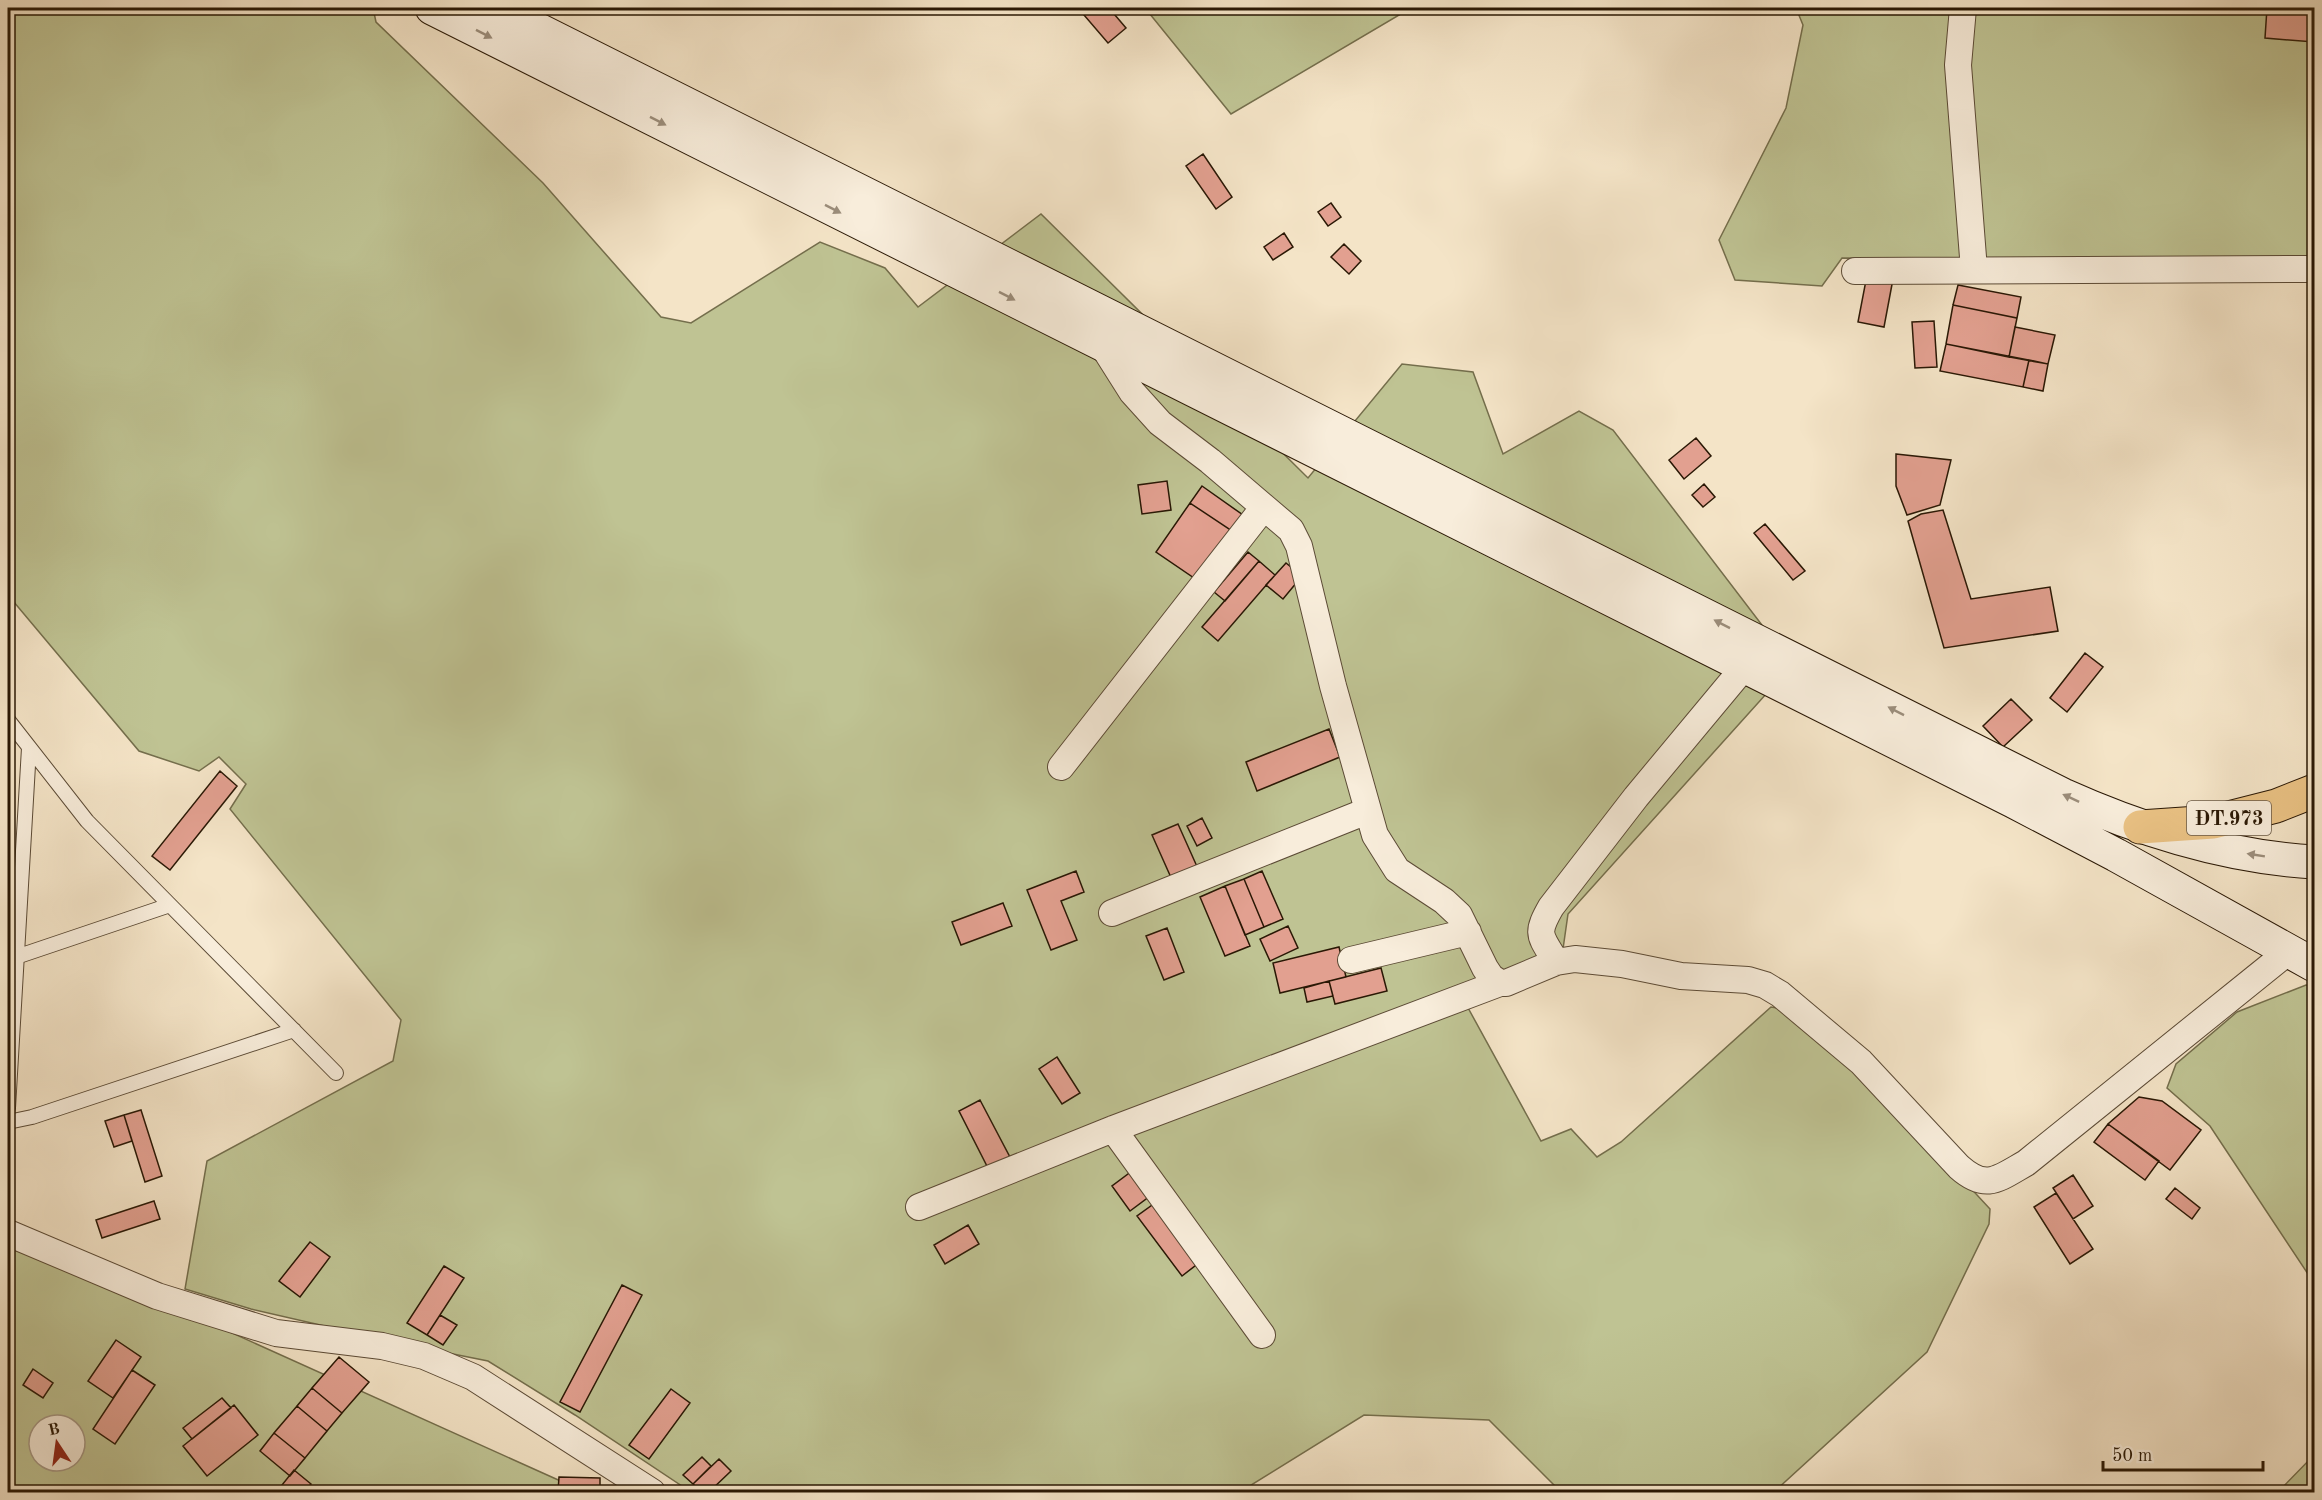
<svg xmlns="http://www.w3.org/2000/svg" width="2322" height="1500" font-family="'Old Standard TT',serif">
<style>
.green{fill:#bfc393;stroke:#746e4c;stroke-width:1.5;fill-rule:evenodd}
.building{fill:#e2a090;stroke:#2a1805;stroke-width:1.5}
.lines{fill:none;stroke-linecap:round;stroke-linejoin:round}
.lane-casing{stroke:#5c4b36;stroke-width:16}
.street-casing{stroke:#5c4b36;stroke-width:28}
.secondary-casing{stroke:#2a1805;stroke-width:35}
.primary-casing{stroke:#2a1805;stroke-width:35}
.lane{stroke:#f8eddb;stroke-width:14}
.street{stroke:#f8eddb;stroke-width:26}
.secondary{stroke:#f8eddb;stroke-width:33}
.primary{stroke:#eac284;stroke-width:33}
.oneway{fill:#9b8d7b}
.labels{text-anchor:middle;stroke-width:4.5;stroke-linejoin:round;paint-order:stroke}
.shield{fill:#f8eddb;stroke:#685845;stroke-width:1.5}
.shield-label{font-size:20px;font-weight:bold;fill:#2a1805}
</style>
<rect width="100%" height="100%" fill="#f4e4c7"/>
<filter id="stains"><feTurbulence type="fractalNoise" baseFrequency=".00333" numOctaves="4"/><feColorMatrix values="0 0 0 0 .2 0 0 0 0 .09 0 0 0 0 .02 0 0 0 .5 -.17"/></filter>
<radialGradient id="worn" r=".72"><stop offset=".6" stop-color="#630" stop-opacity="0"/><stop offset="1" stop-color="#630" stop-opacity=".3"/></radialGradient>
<!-- green -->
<path class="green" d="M8,8H373L376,22L543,183L661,317L691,323L820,242L885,268L918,307L1041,214L1308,478L1402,364L1473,372L1503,454L1579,411L1613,430L1765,629L1767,693L1568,914L1560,970L1467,1006L1541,1141L1571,1129L1597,1157L1621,1142L1771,1007L1788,1010L1889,1100L1990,1209L1989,1224L1927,1352L1774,1492H1561L1489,1420L1364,1415L1240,1492H691L575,1415L488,1361L403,1344L251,1309L185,1289L207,1161L393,1061L401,1020L230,809L246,784L219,757L199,771L139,751L8,595Z
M1145,8H1411L1231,114Z
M1796,8H2314V260L1842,258L1822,286L1735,280L1719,240L1786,108L1803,25Z
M2306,985L2314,987V1323L2308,1274L2210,1126L2167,1088L2176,1064L2237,1012Z
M8,1232L585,1492H8ZM39,1425H75V1461H39Z
M2314,1455V1492H2278Z"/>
<!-- building -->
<path class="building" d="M1078,8H1109L1126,28L1108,43Z
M2267,8L2314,11V42L2265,38Z
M1203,154L1232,197L1216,209L1186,166Z
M1331,203L1341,217L1328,226L1318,212Z
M1284,233L1293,247L1273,260L1264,247Z
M1344,244L1361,261L1349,274L1331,257Z
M1867,275L1893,279L1884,327L1858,322Z
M1958,285L2021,297L2017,318L1953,305Z
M1953,305L2017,318L2009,357L1946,344Z
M1934,321L1937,367L1915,368L1912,322Z
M2015,327L2055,335L2048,364L2009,357Z
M1946,344L2029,360L2023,387L1940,371Z
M2029,360L2048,364L2043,391L2023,387Z
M1696,438L1711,456L1684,479L1669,460Z
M1896,454L1951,460L1940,505L1907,515L1896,486Z
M1167,481L1171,510L1142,514L1138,485Z
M1704,484L1715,497L1703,507L1692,495Z
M1202,486L1243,515L1232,531L1190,503Z
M1190,503L1232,531L1197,580L1156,552Z
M1943,510L1971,599L2050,587L2058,631L1944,648L1908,521L1921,514Z
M1765,524L1805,571L1793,580L1754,533Z
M1248,552L1259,561L1225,601L1214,592Z
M1259,561L1275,575L1218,641L1202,627Z
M1286,563L1302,576L1283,599L1266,585Z
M2085,653L2103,667L2067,712L2050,698Z
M2011,699L2032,720L2003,747L1983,726Z
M1329,729L1340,757L1257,791L1246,762Z
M220,771L237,786L170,870L152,856Z
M1202,818L1212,838L1197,846L1187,826Z
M1178,824L1199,871L1173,882L1152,835Z
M1076,871L1084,892L1061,901L1077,940L1051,950L1027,890Z
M1262,871L1283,919L1264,927L1244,879Z
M1244,879L1264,927L1245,935L1225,886Z
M1225,886L1250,946L1225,956L1200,897Z
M1003,903L1012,926L961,945L952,922Z
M1288,926L1298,948L1270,961L1260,939Z
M1167,928L1184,972L1164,980L1146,936Z
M1339,947L1346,977L1280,993L1273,963Z
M1381,968L1387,991L1335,1004L1329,981Z
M1329,981L1333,996L1307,1002L1304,988Z
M1057,1057L1080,1093L1062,1104L1039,1069Z
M2139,1097L2162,1101L2201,1130L2170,1170L2108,1124Z
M980,1100L1012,1161L990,1172L959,1111Z
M141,1110L162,1176L145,1182L124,1115Z
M124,1115L132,1141L114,1147L105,1121Z
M2108,1124L2159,1161L2145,1180L2094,1142Z
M1132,1171L1150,1196L1130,1211L1112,1186Z
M2073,1175L2093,1206L2073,1219L2053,1188Z
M2175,1188L2200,1208L2192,1219L2166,1199Z
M2056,1193L2093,1249L2070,1264L2034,1207Z
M154,1201L160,1219L102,1238L96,1220Z
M1155,1203L1200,1262L1182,1276L1137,1216Z
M968,1225L979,1244L945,1264L934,1245Z
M310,1242L330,1257L300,1297L279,1281Z
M444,1266L464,1278L427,1335L407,1323Z
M622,1285L642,1295L580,1412L560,1402Z
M440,1315L457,1325L443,1345L427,1335Z
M116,1340L141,1357L113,1398L88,1381Z
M339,1357L369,1382L342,1413L312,1388Z
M33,1369L53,1383L43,1398L23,1385Z
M132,1370L155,1385L115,1444L93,1429Z
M312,1388L342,1413L327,1431L297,1406Z
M671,1389L690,1403L649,1459L629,1445Z
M222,1398L231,1408L192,1439L183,1428Z
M234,1405L258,1435L207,1476L183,1446Z
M297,1406L327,1431L305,1458L274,1433Z
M274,1433L305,1458L290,1476L260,1451Z
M702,1457L711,1466L693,1484L683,1475Z
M719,1459L731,1471L709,1492H702L693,1484Z
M294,1470L311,1484L303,1492H282L278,1490Z
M559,1477L600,1478V1492H558Z"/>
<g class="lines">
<defs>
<path id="lane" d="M8,720L87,821L336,1073
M16,957L170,905
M8,1108L29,748
M8,1122L32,1117L294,1030"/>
<path id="street" d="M1963,8L1958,65L1974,270
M1855,271L2314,269
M1101,343L1132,392L1160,423L1210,461L1291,530L1299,546L1333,686L1375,835L1397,870L1444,901L1459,915L1485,968L1491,977L1500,983H1506L1556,962L1575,959L1622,964L1681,976L1748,980L1765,985L1780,994L1861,1062L1959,1167C1986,1191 1998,1179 2026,1163L2289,951
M1061,767L1264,507
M1112,913L1367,811
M1351,960L1468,932
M1556,962C1540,935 1535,935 1551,907L1636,797L1745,666
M1113,1129L1262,1335
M919,1207L1113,1129L1500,983
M8,1233L157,1296L276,1333L382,1346L424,1356L473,1377L652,1492"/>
<path id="secondary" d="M432,8L2013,801L2116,855L2314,965
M495,8L2063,795C2143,831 2227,857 2314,862"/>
<path id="primary" d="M2140,827L2213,822L2276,806L2314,791"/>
</defs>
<!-- lane casing -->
<use href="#lane" class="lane-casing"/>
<!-- street casing -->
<use href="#street" class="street-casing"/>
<!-- secondary casing -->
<use href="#secondary" class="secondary-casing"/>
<!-- primary casing -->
<use href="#primary" class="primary-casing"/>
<!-- lane -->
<use href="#lane" class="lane"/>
<!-- street -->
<use href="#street" class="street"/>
<!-- secondary -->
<use href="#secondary" class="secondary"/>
<!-- primary -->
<use href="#primary" class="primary"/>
</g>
<!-- one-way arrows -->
<defs><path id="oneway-solid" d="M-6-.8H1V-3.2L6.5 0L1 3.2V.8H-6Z" transform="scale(1.5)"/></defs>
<g class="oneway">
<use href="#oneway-solid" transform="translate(484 34) rotate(27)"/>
<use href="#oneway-solid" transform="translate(658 121) rotate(27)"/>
<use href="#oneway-solid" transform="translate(833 209) rotate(27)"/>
<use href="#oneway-solid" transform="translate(1007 296) rotate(27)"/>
<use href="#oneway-solid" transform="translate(1722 624) rotate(-153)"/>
<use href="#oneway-solid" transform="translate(1896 711) rotate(-153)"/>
<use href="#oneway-solid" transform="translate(2071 798) rotate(-155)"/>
<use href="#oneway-solid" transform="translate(2256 855) rotate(-171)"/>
</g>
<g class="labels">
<!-- shield labels -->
<rect class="shield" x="2187" y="801" width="84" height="34" rx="4.5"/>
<g class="shield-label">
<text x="2229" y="825">ĐT.973</text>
</g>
</g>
<!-- margin -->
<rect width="2322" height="1500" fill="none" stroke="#f4e4c7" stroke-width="30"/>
<rect x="9" y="9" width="2304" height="1482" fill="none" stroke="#2a1805" stroke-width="3"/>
<rect x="15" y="15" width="2292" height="1470" fill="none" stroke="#2a1805" stroke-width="1.5"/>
<!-- north arrow -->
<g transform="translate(57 1443) rotate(347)"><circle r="28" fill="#f8eddb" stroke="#a69885" stroke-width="1.5"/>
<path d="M0-4.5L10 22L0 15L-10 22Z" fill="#8f2418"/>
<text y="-9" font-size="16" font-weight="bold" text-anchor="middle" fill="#2a1805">B</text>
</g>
<!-- scale -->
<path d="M2103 1461v9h160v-9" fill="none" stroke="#2a1805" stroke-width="3"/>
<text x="2112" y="1461" font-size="18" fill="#2a1805" stroke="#f8eddb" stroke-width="4.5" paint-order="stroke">50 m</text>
<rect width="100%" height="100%" filter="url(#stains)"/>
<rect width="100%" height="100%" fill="url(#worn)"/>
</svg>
